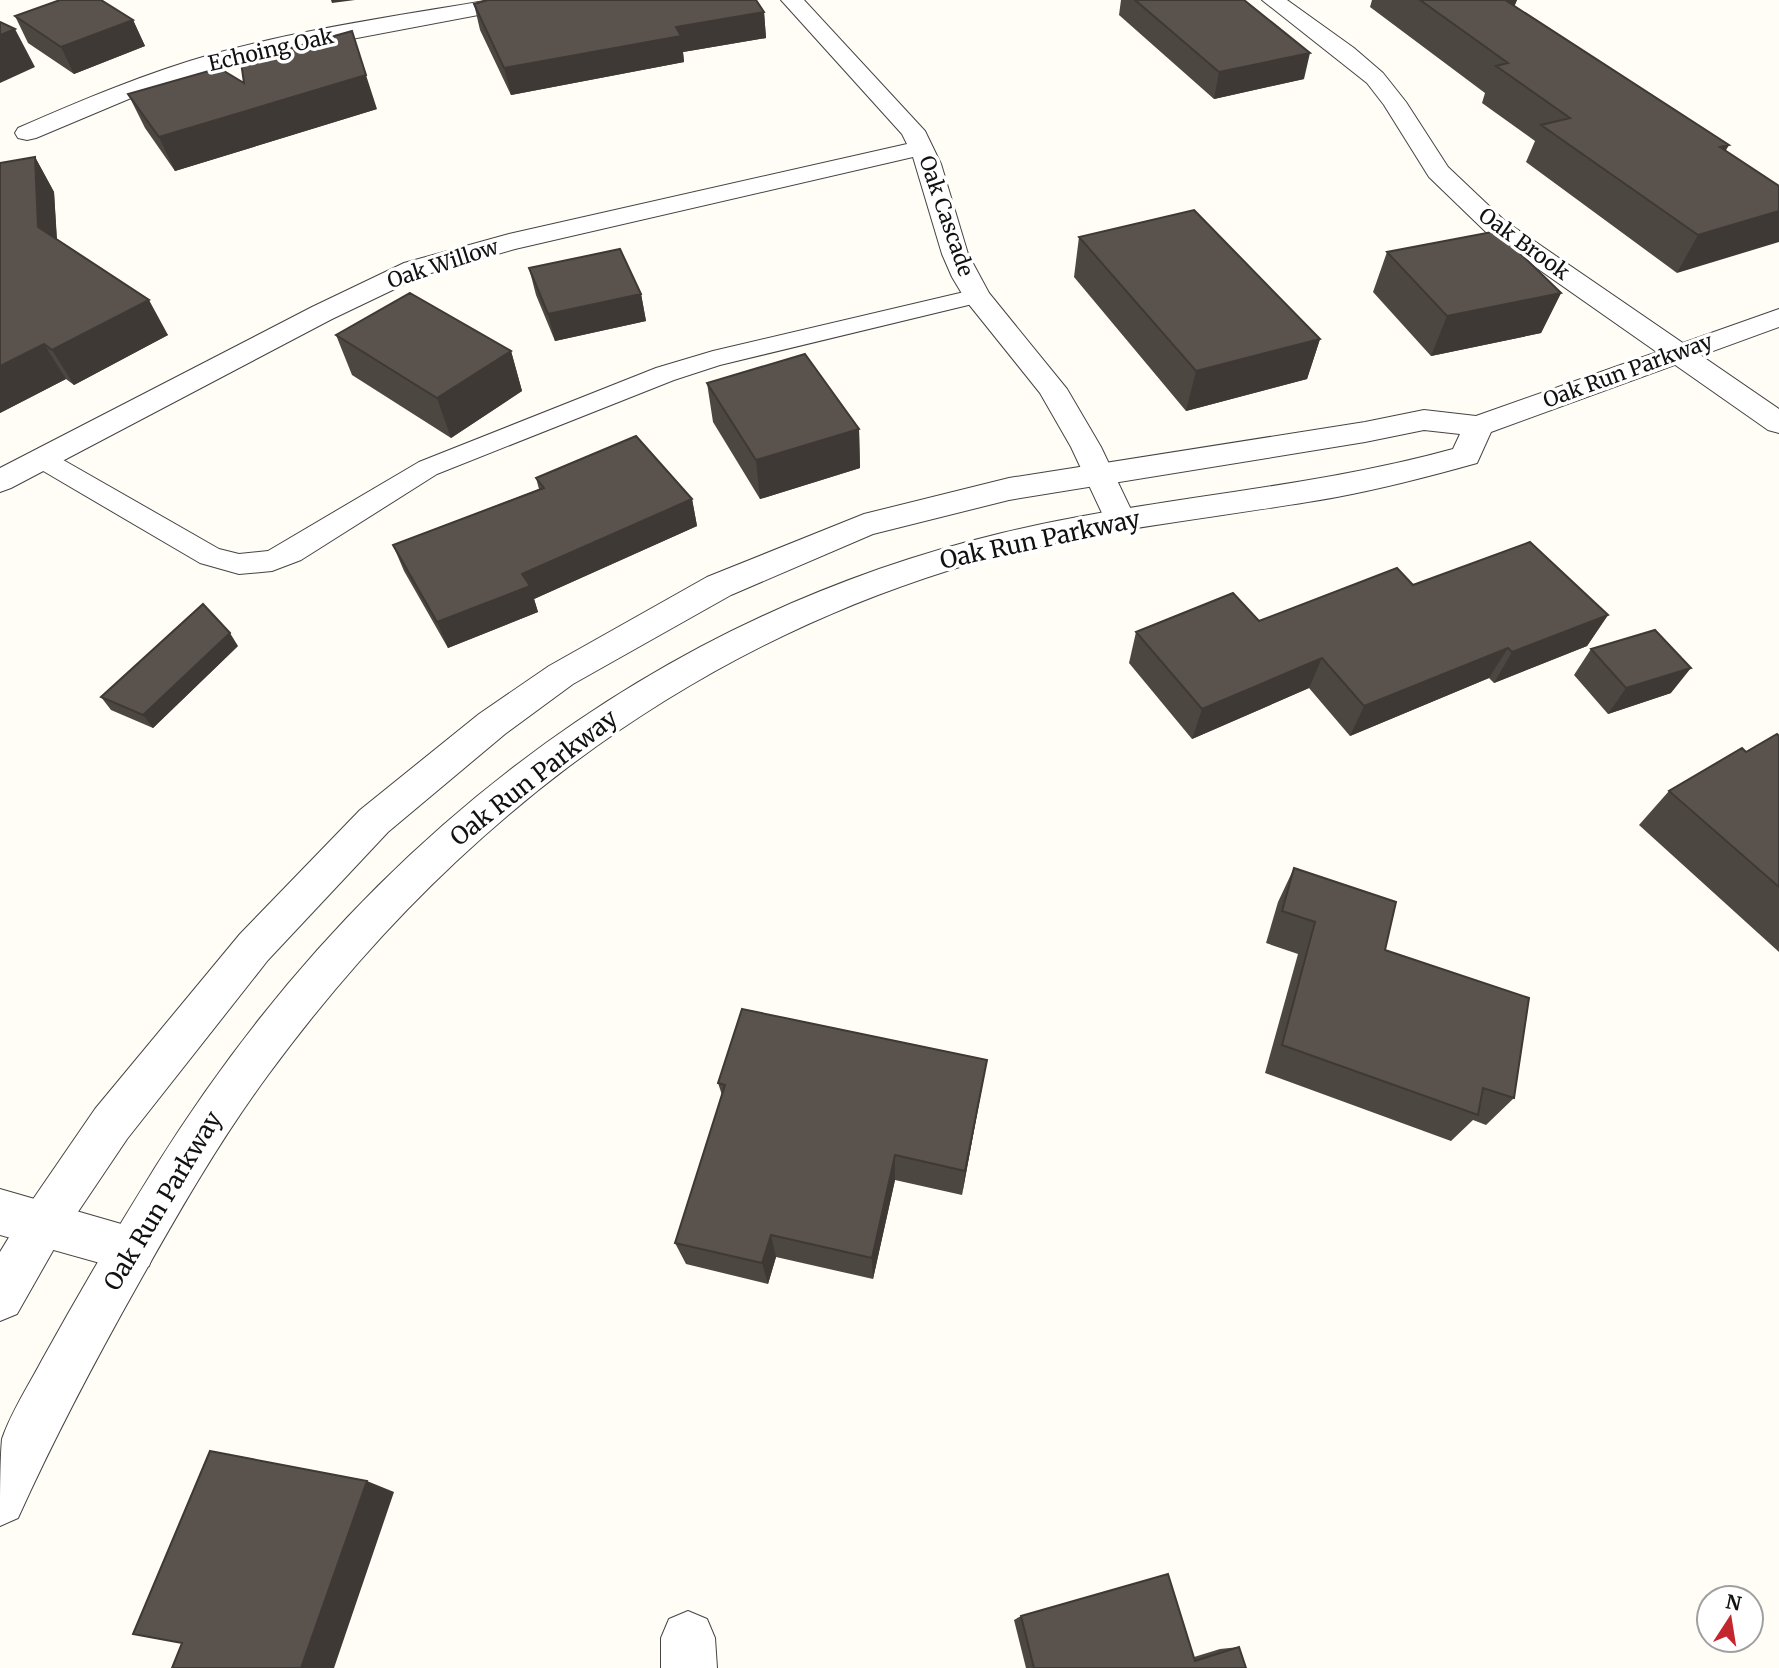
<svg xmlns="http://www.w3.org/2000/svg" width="1779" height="1668" font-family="Merriweather,serif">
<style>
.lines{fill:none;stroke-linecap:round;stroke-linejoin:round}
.service-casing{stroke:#444;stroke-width:2}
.minor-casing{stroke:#444;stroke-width:2}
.tertiary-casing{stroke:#444;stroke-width:2}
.service{fill:#fff;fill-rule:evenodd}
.minor{fill:#fff;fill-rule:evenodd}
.tertiary{fill:#fff;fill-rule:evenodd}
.wall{fill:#4d4742}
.shaded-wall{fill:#3f3936}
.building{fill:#5a524d;stroke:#3f3936;stroke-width:2}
.labels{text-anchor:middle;stroke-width:7;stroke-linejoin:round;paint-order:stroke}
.far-street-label{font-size:21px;fill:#111;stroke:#fff}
.street-label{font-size:24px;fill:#111;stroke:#fff}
</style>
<rect width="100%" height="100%" fill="#fffdf5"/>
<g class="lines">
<defs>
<path id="service" d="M977,289L985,291L989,296L985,301L720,365L674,380L437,474L301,560L272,571L239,574L200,563L33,465L29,459L33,453L42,450L51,453L219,549L239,554L268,551L419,462L656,368L713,351Z"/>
<path id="minor" d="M490,0H537L534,5L526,6L251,58L143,93L36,138L27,140L18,138L15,133L18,128C82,100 146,73 213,54C303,29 397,16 490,0Z
M781,0H804L925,131L941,164L968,254L989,293L1067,389L1101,447L1136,520L1131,528L1120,531L1109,528L1071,447L1040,393L967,302L952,277L942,254L913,157L515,249L424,275L332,319L11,488L0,492V468L312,307L404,263L509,234L907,144L902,134Z
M1262,0H1287L1354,48L1383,73L1406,102L1448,167L1505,221L1779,409V433L1768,430L1487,233L1429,177L1384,105L1367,83Z
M0,1189L149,1232L155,1249L149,1266L132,1272L0,1235Z
M688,1611L707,1619L715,1638L717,1668H661V1638L669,1619Z"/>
<path id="tertiary" d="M1779,309V327L1491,432L1477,463C1431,476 1384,488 1337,497C1208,520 1076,530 950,570C667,659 442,838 268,1075C220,1140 180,1210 141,1279C97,1357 55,1436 18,1518L0,1526C0,1502 0,1460 2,1439C11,1412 29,1385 42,1360C78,1295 116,1230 156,1166C351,854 640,620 1002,533C1151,497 1305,490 1453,449L1460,434L1424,430L1365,442L1009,500L873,534L731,595L573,684L505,734L388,832L268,960L127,1139L59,1240L17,1314L0,1321V1252L27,1208L95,1109L240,934L360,810L479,714L549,666L707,577L864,514L1009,478L1365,422L1424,410L1476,416Z"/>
</defs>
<!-- service casing -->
<use href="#service" class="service-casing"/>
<!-- minor casing -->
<use href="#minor" class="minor-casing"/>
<!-- tertiary casing -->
<use href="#tertiary" class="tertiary-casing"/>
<!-- service -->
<use href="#service" class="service"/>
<!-- minor -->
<use href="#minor" class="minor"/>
<!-- tertiary -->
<use href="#tertiary" class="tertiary"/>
</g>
<!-- wall -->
<path class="wall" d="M1121,0H1244L1304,79L1214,99L1119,15Z
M1372,0H1517L1514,6L1725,151L1779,186L1677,273L1526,162L1535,141L1482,103L1485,93L1370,7Z
M474,4L764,12L766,38L683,52L684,62L511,95L480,30Z
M15,16L133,20L145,46L74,74L28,43Z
M128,94L377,109L175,171L145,128Z
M35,157L54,192L57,239L168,335L74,385L66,379L0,413Z
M1079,237L1320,339L1307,379L1186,411L1074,277Z
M1387,252L1561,293L1541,333L1431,356L1373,292Z
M529,268L641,294L646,321L555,341L536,295Z
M336,335L511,351L522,391L451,438L352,375Z
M707,383L859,429L860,468L760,499L713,422Z
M536,478L692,499L697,526L534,599L538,612L448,648L404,571L393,545L539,489Z
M1413,585L1608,615L1587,646L1494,683L1489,678L1350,736L1309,688L1192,739L1129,663L1136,632L1259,621Z
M238,646L153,728L111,710L101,697Z
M1591,649L1671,693L1608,714L1574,675Z
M1779,736V952L1639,825L1669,791Z
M1294,868L1385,950L1514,1098L1486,1125L1473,1120L1451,1141L1265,1073L1298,954L1266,943L1278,902Z
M987,1060L962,1195L895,1180L873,1279L776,1257L768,1284L686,1264L675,1243L722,1095L718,1083Z
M1021,1616L1194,1657L1220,1649L1239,1647L1246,1668H1026L1014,1620Z"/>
<!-- shaded-wall -->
<path class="shaded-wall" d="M331,0H355L332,3Z
M1498,0H1517L1506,27Z
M764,12L766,38L683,52L684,62L511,95L504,68L676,27Z
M133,20L145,46L74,74L61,47Z
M15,29L35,67L0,83V35Z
M1310,53L1304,79L1214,99L1219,72Z
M366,75L377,109L175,171L159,137Z
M1729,145L1708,182L1720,147Z
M35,157L54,192L58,262L38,227Z
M1779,211V242L1677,273L1698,235Z
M1561,293L1541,333L1431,356L1447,316Z
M641,294L646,321L555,341L548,314Z
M149,300L168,335L74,385L52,350Z
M1320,339L1307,379L1186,411L1196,371Z
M44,344L66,379L0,413V366Z
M511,351L522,391L451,438L437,398Z
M859,429L860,468L760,499L756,460Z
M692,499L697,526L534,599L538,612L448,648L437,622L522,574Z
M1608,615L1587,646L1494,683L1512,652Z
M230,633L238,646L153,728L143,715Z
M1508,648L1489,678L1350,736L1364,706Z
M1322,658L1309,688L1192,739L1202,709Z
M1691,668L1671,693L1608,714L1626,688Z
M987,1060L962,1195L965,1171Z
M895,1155V1180L873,1279L872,1258Z
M771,1235L776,1257L768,1284L762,1263Z
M367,1481L394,1492L334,1668H301Z"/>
<!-- building -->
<path class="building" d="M60,0H101L133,20L61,47L15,16Z
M488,0H756L764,12L676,27L681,36L504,68L474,4Z
M1135,0H1244L1310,53L1219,72Z
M1420,0H1505L1729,145L1720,147L1779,186V211L1698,235L1541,125L1570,118L1496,66L1508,63Z
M0,22L15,29L0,35Z
M352,31L366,75L159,137L128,94L219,68L244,83L241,62Z
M35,157L38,227L149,300L52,350L44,344L0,366V163Z
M1194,210L1320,339L1196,371L1079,237Z
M1497,231L1561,293L1447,316L1387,252Z
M620,249L641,294L548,314L529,268Z
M410,293L511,351L437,398L336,335Z
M805,354L859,429L756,460L707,383Z
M636,436L692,499L522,574L530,586L437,622L393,545L544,488L536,478Z
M1530,542L1608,615L1512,652L1508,648L1364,706L1322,658L1202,709L1136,632L1233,593L1259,621L1397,568L1413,585Z
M203,604L230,633L143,715L101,697Z
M1655,630L1691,668L1626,688L1591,649Z
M1777,734L1779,736V887L1669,791L1742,748L1746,752Z
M1294,868L1396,902L1385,950L1529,998L1514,1098L1483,1088L1478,1115L1282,1045L1315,922L1282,911Z
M742,1009L987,1060L965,1171L895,1155L872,1258L771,1235L762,1263L675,1243L725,1085L718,1083Z
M210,1451L367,1481L301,1668H172L182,1643L133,1634Z
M1168,1574L1195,1661L1239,1647L1246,1668H1034L1021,1616Z"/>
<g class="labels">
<!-- far-street labels -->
<g class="far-street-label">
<text transform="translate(271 50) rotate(-13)" y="7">Echoing Oak</text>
<text transform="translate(946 216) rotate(71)" y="7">Oak Cascade</text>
<text transform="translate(1524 244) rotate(36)" y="7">Oak Brook</text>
<text transform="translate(443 264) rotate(-18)" y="7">Oak Willow</text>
<text transform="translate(1628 371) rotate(-20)" y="7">Oak Run Parkway</text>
</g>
<!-- street labels -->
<g class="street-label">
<text transform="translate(1040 540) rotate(-12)" y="8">Oak Run Parkway</text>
<text transform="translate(534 778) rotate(-38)" y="8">Oak Run Parkway</text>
<text transform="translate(163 1201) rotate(-59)" y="8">Oak Run Parkway</text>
</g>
</g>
<!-- north arrow -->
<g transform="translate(1730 1619) rotate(12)"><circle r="33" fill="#ffffff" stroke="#a0a0a0" stroke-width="2"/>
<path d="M0-5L12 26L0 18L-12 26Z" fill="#c4262e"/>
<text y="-10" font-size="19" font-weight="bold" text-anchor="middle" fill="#111111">N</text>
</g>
</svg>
